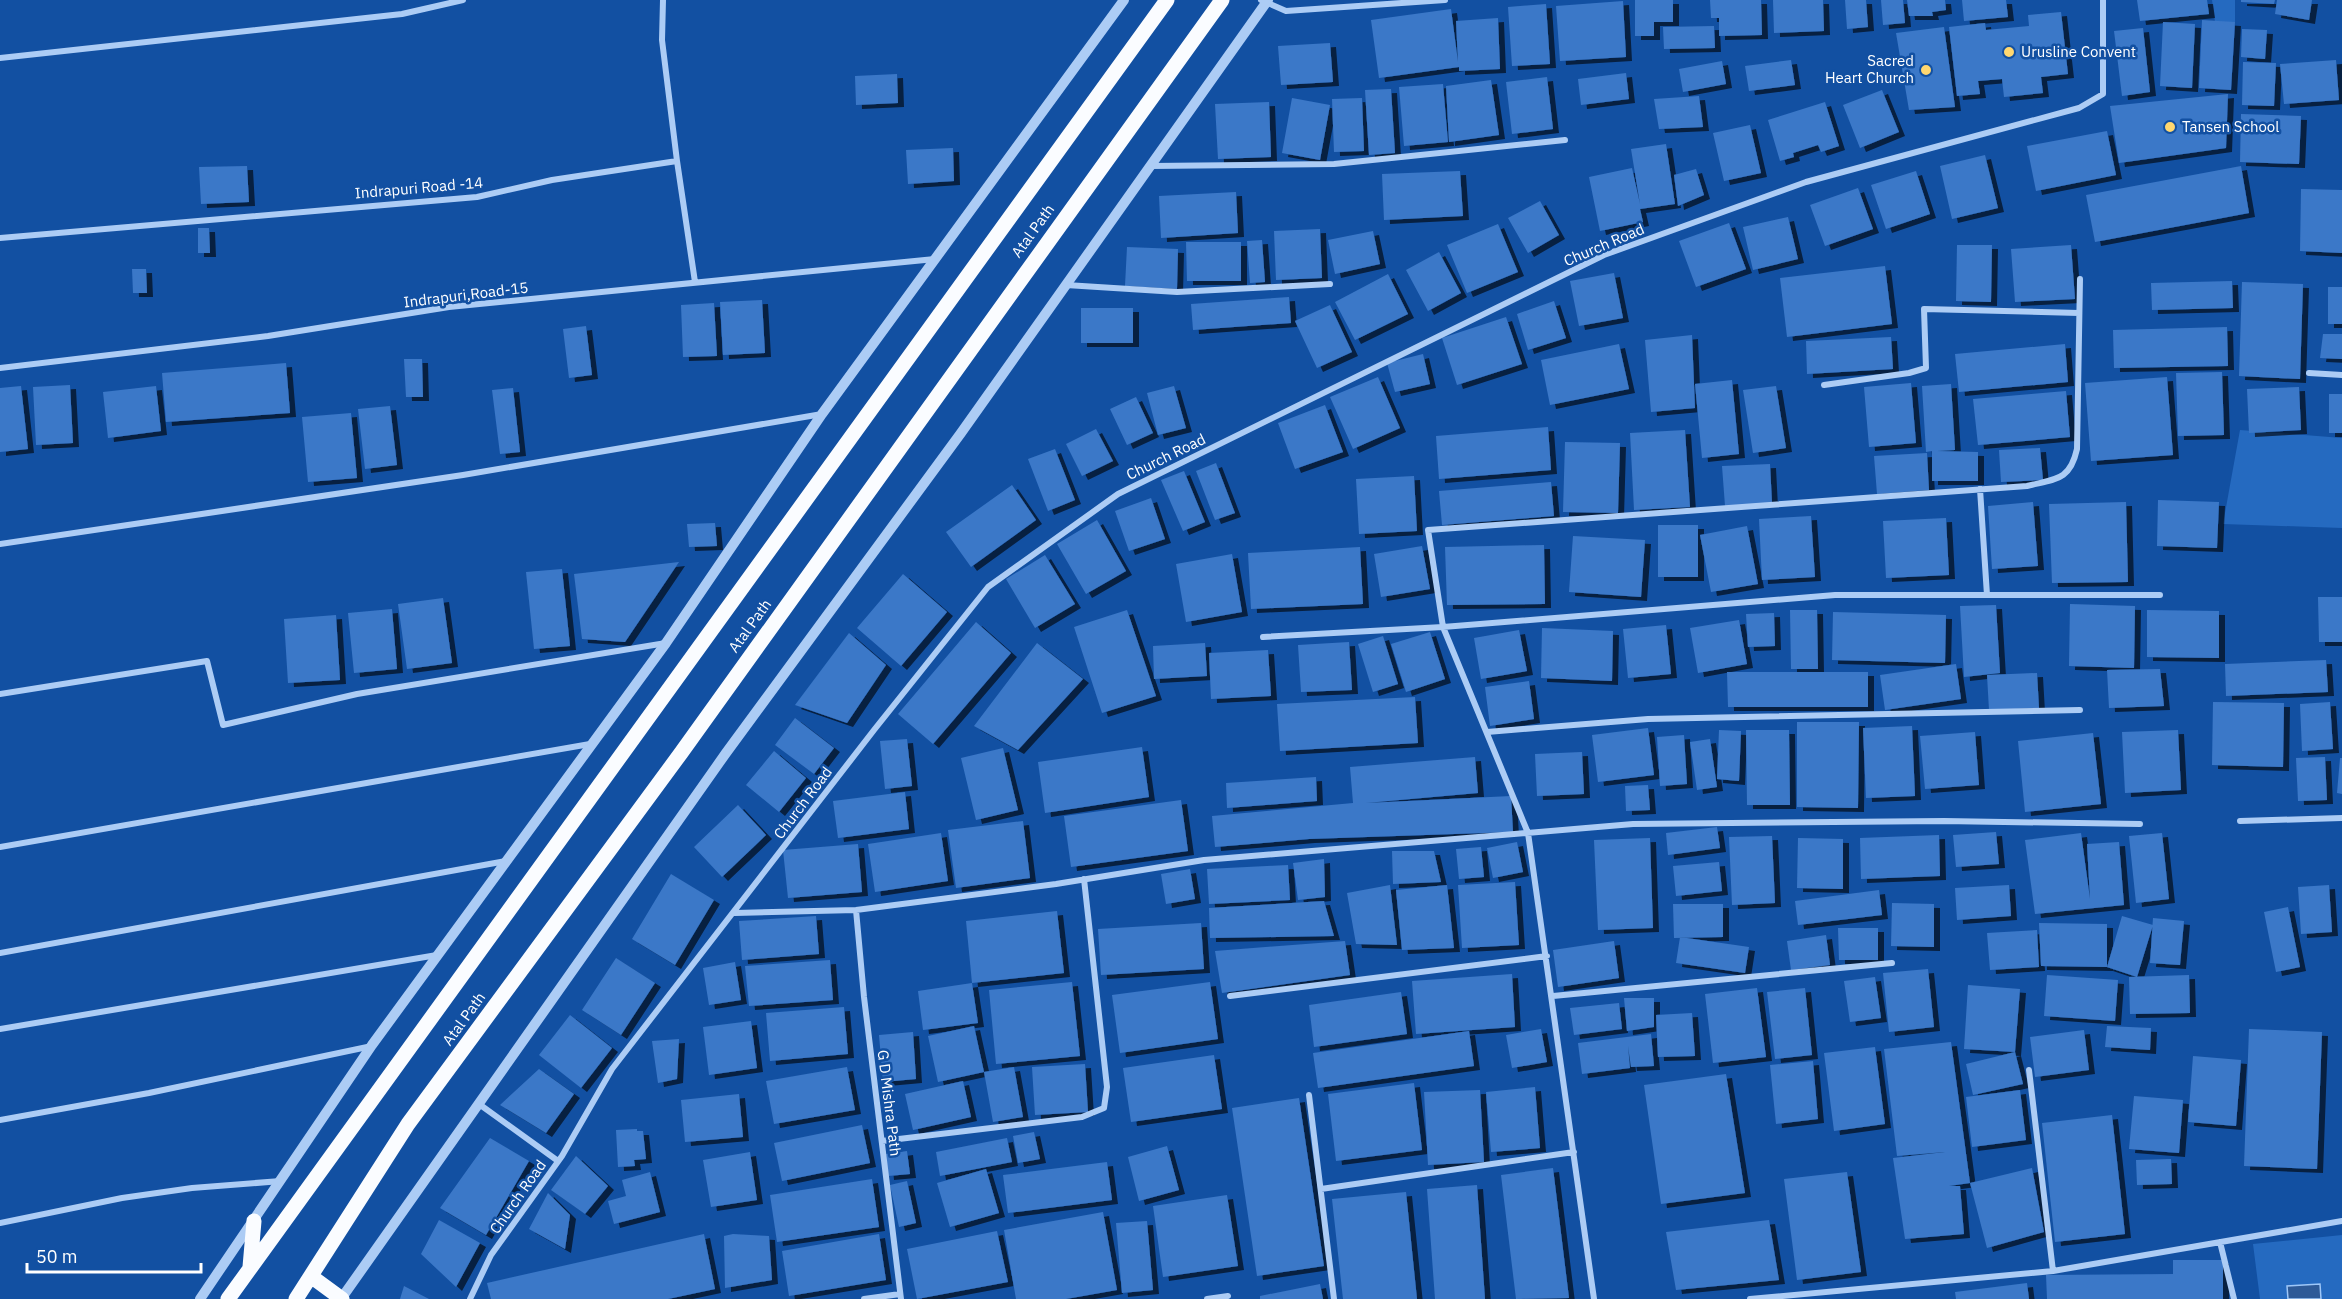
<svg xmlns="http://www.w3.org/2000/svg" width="2342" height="1299" font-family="'IBM Plex Sans',sans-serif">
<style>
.green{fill:#256ac0}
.water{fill:#2e5a97;stroke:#9ec7f8;stroke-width:1.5}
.building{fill:#3b78c8;filter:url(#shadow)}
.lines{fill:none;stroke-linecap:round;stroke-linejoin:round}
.minor{stroke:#acccf5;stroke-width:6}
.tertiary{stroke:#acccf5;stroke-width:10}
.primary{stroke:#fafcff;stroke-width:15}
.poi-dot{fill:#ffd770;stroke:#1250a2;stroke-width:2}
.labels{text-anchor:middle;stroke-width:5;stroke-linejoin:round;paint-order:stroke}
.poi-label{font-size:15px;fill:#fff;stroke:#1250a2;text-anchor:start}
.street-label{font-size:15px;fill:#fff;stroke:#1250a2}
</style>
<defs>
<filter id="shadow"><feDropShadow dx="6" dy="4" stdDeviation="0" flood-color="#0009"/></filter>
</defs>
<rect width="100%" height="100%" fill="#1250a2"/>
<!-- green -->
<path class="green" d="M2212,0H2235V22H2215Z
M2240,430L2342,438V528L2223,524Z
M2342,1235V1299H2260L2253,1244Z"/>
<!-- water -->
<path class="water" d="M2320,1284L2321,1299H2288L2287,1286Z"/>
<!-- building -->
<path class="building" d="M1635,0H1673V22H1654V36H1635Z
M1710,0H1761L1762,35L1719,36V18H1711Z
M1773,0H1823L1824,31L1774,33Z
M1845,0H1866L1868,27L1847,29Z
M1881,0H1903L1905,23L1883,25Z
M1907,0H1945L1946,10L1932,12L1933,16H1909Z
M1962,0H2006L2008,17L1964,21Z
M2137,0H2207L2209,14L2140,21Z
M2241,0H2275L2274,4L2241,2Z
M2277,0H2312L2309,20L2275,14Z
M1623,1L1626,57L1560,61L1556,6Z
M1546,4L1550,64L1512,66L1508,7Z
M1451,9L1458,62L1456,21L1498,18L1500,69L1459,71V67L1379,78L1371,20Z
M2061,12L2068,74L2041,77L2043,93L2004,97L2002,79L1978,81L1980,94L1957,96L1949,27L1985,23L1986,30L2029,26L2028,15Z
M2202,20L2235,22L2231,90L2199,88Z
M2163,22L2195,24L2192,88L2160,86Z
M1714,26L1715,48L1664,49L1663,27Z
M1944,27L1955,107L1909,110L1896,33Z
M2143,28L2150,92L2122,96L2114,31Z
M2242,29L2267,30L2265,59L2241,57Z
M1330,43L1333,82L1281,85L1278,46Z
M1791,60L1795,85L1749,91L1745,66Z
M2336,60L2339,100L2284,104L2280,64Z
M1722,61L1726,84L1683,92L1679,69Z
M2243,62L2276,63L2274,106L2242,105Z
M1626,73L1629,99L1581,105L1578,79Z
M897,74L898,103L856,105L855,76Z
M1547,77L1553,129L1512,134L1506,82Z
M1491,80L1499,135L1449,142L1446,86Z
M1443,84L1448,142L1404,146L1399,87Z
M1391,89L1395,153L1369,155L1365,90Z
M1882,90L1899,132L1860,148L1843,105Z
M2228,94L2226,148L2119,163L2110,106Z
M1699,96L1703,127L1659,129L1654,99Z
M1292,98L1330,105L1320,160L1282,153Z
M1362,98L1364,151L1334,152L1332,99Z
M1269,102L1271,157L1218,159L1215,104Z
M1825,102L1839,146L1821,152L1818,145L1793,153L1794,157L1780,161L1768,120Z
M2241,114L2301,116L2299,164L2240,162Z
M1750,125L1761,173L1724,181L1713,133Z
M2107,131L2116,175L2036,191L2027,146Z
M1666,144L1675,204L1640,209L1643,222L1600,231L1589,177L1632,168L1640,204L1631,149Z
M953,148L954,181L908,184L906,150Z
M1985,155L1998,208L1952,219L1940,166Z
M247,166L249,202L201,204L199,167Z
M2241,166L2249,213L2095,242L2086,195Z
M1696,169L1704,195L1678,206L1674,175Z
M1460,171L1463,216L1384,220L1382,174Z
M1916,171L1930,214L1886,229L1871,185Z
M1858,188L1873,229L1825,246L1810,205Z
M2301,189L2342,190V253L2300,251Z
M1236,192L1238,233L1161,238L1159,196Z
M1540,201L1559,235L1528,253L1508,218Z
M1788,217L1798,259L1753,270L1743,227Z
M1729,223L1746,269L1696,287L1679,241Z
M1498,224L1518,272L1467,293L1447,245Z
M198,228H209L210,253H198Z
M1320,229L1322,278L1276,280L1274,231Z
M1373,231L1380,264L1335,274L1328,240Z
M1262,240L1265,282L1250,283L1247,241Z
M1186,242H1241V281H1187Z
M1957,245H1992L1991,302L1956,301Z
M2071,245L2075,299L2015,302L2011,249Z
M1127,247L1178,249L1177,289L1125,286Z
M1439,252L1461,293L1428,311L1406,270Z
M1885,266L1892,324L1787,337L1780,278Z
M132,269H146L147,293H133Z
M1614,273L1623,318L1579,326L1570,281Z
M1388,274L1408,314L1355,340L1335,302Z
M2232,281L2233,308L2152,310L2151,283Z
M2242,282L2303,284L2300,379L2239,376Z
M2328,287H2342V324H2328Z
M1289,297L1291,323L1193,330L1191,304Z
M762,300L765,353L723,355L720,302Z
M1554,301L1566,338L1528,350L1517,314Z
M714,303L717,356L683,357L681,305Z
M1330,305L1352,352L1317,368L1295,321Z
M1081,308H1133V343H1081Z
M1506,317L1522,364L1457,385L1442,338Z
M586,326L592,375L569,378L563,329Z
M2227,327L2228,366L2114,368L2113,330Z
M2323,334H2342V359L2320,358Z
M1692,335L1695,408L1651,412L1645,340Z
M1891,337L1893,369L1807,374L1806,341Z
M1619,344L1629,389L1550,405L1541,360Z
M2065,344L2068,382L1959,392L1955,354Z
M1423,354L1430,384L1395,392L1387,363Z
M404,359H422L423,397H406Z
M286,363L290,413L166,422L162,373Z
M2222,372L2224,435L2178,436L2176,373Z
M1378,377L1400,428L1353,449L1330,397Z
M2167,377L2173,455L2091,461L2085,383Z
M1732,380L1739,454L1702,458L1695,384Z
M1911,383L1916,443L1869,447L1864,387Z
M1951,384L1955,450L1937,451L1978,452V481H1932V451L1926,452L1922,386Z
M70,385L73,443L36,445L33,387Z
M21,386L28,449L0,452V388Z
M156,386L161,431L108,438L103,392Z
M1174,386L1186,428L1158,435L1147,393Z
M1776,386L1786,448L1753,453L1743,390Z
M2299,387L2301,430L2249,433L2247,389Z
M513,388L520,452L500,454L492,390Z
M2066,391L2070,437L1978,445L1973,399Z
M2329,394H2342V433H2329Z
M1136,397L1153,433L1127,445L1110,409Z
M1325,405L1343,452L1295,469L1278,423Z
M390,406L397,465L365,469L358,409Z
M351,413L357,478L308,482L302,417Z
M1548,427L1551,470L1439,479L1436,436Z
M1096,429L1113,461L1082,476L1066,444Z
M1685,430L1690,507L1634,510L1630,433Z
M1565,442L1620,443L1618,513L1563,512Z
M2040,448L2043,480L2001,482L1999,450Z
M1055,449L1075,500L1048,511L1028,459Z
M1927,453L1929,490L1877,494L1874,456Z
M1216,463L1235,513L1215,520L1196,471Z
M1770,464L1772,503L1725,506L1722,466Z
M1184,471L1205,522L1183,531L1161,480Z
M1414,476L1417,531L1359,534L1356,479Z
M1551,482L1554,516L1442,525L1439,491Z
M1012,485L1036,520L971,567L946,532Z
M1151,498L1165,539L1129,551L1115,511Z
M2158,500L2219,502L2217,548L2157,546Z
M2033,502L2038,566L1992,569L1988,506Z
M2126,502L2128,582L2052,583L2049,504Z
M1811,516L1815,577L1762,580L1759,519Z
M1946,518L1949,575L1886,578L1883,521Z
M1097,520L1126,571L1086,594L1057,544Z
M715,523L717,546L689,547L687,524Z
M1658,525H1698V577H1658Z
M1747,526L1758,584L1711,592L1700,535Z
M1573,536L1645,540L1641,597L1569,592Z
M1544,545L1545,604L1447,605L1445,547Z
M1422,546L1430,589L1381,597L1374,554Z
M1360,547L1363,604L1251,609L1248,553Z
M1232,554L1242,612L1186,622L1176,564Z
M1045,555L1075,604L1035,628L1006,579Z
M679,562L625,642L582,639L574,574Z
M562,569L570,646L534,649L526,572Z
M903,574L947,612L901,666L857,628Z
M2318,597H2342V642H2319Z
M443,598L452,663L407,669L398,604Z
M2070,604L2135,606L2134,668L2069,666Z
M1996,605L2000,673L1964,677L1960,606Z
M392,609L397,669L354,673L348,613Z
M1127,610L1156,696L1102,713L1074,627Z
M1790,610H1817L1818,669H1791Z
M2147,610L2219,611V658L2147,657Z
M1833,612L1946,615L1945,663L1832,660Z
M1774,613L1775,646L1748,647L1746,614Z
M336,615L340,680L288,683L284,619Z
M1739,620L1747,664L1698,673L1690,628Z
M976,622L1011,653L933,744L898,714Z
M1666,625L1671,674L1628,678L1623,629Z
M1542,628L1613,631L1612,681L1541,678Z
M1519,630L1527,671L1481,679L1474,638Z
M1430,632L1445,679L1406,692L1391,644Z
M849,633L886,665L847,723L795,705Z
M1383,636L1398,684L1373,692L1358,644Z
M1349,642L1352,690L1301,692L1298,645Z
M1037,643L1083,679L1018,750L974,726Z
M1205,643L1207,676L1154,679L1153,646Z
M1268,650L1271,696L1211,699L1209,653Z
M2326,660L2328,692L2226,696L2225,664Z
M1956,664L1961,699L1885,710L1880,675Z
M2160,669L2164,706L2109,708L2107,670Z
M1727,672H1868V707H1728Z
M2037,673L2039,708L1989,710L1987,675Z
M1529,681L1534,719L1490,726L1485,687Z
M1415,697L1418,743L1280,751L1277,704Z
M2213,702L2284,703L2283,767L2212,765Z
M2330,702L2333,749L2302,751L2300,704Z
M795,718L834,748L814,774L775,745Z
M1797,722H1859L1858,808L1797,807Z
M1912,726L1915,796L1866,798L1863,728Z
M1648,728L1654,775L1598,782L1592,735Z
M1719,730L1741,731L1739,781L1717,779Z
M1746,730H1789L1790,805H1747Z
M2178,730L2181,790L2125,793L2122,732Z
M1975,732L1979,785L1925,789L1920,736Z
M2093,733L2101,804L2025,812L2018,741Z
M1684,735L1687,784L1660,786L1657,737Z
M907,739L912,786L885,789L880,741Z
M1710,739L1717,787L1697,790L1690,742Z
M1142,747L1149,797L1045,813L1038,762Z
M1003,748L1018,810L976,820L961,758Z
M774,751L806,778L779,812L746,785Z
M1582,752L1584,794L1537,796L1535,754Z
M1475,757L1478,793L1366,803L1511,796L1513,832L1309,839L1215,847L1212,816L1353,803L1350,767Z
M2325,757L2327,800L2298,801L2296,758Z
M2340,758H2342V794L2337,793Z
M1316,777L1317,801L1227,808L1226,783Z
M1648,785L1650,810L1626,811L1625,786Z
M905,792L909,829L838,838L833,801Z
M1181,800L1188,851L1071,867L1064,816Z
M738,805L766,835L722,877L694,847Z
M1023,821L1030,878L956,888L948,830Z
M1717,827L1720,848L1668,855L1666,833Z
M1996,832L1999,864L1956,867L1953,835Z
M941,833L948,881L875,892L868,844Z
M2081,833L2090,899L2087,844L2119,842L2124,905L2035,914L2025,840Z
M2162,833L2169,899L2136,903L2129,836Z
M1939,835L1940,876L1861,879L1860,838Z
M1772,836L1775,903L1732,905L1729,837Z
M1650,838L1653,928L1598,930L1594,840Z
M1798,838L1843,839V889L1797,888Z
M1517,842L1523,872L1493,878L1487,848Z
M858,844L862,892L788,898L783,850Z
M1481,847L1484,877L1459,879L1456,849Z
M1392,851H1434L1441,882L1393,884Z
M1324,859L1325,897L1298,900L1293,863Z
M1719,862L1722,891L1676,896L1673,866Z
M1288,865L1290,900L1209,904L1207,869Z
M1190,869L1195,899L1166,904L1161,874Z
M671,874L714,900L675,965L632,939Z
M1515,882L1519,945L1462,948L1458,885Z
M1390,885L1397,945L1356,944L1347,893Z
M1447,885L1454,948L1402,950L1396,890Z
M2009,885L2011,916L1957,920L1955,888Z
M2329,885L2332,932L2301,934L2298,887Z
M1879,890L1882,915L1798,925L1795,901Z
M1324,901L1334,936L1210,938L1209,908Z
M1892,903L1934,904V947L1891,946Z
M1673,904H1723V937L1674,938Z
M2288,907L2300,967L2276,972L2264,912Z
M1057,911L1064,973L972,983L978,1023L923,1030L918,991L972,983L966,921Z
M816,916L819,954L742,960L739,921Z
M2122,916L2153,925L2137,977L2107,967Z
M2153,918L2184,921L2180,965L2150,963Z
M1201,923L1204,969L1101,975L1098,929Z
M2039,923L2107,924V967L2041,966Z
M1838,928H1878V960H1839Z
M2037,930L2039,967L1990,970L1987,933Z
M1826,935L1830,965L1791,970L1787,941Z
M1680,937L1749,947L1745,973L1676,963Z
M1345,941L1350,975L1222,993L1215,951Z
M1614,941L1619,978L1558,987L1553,950Z
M616,958L655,983L621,1035L582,1010Z
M830,960L833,1000L749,1006L745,966Z
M735,962L741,1000L709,1005L703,968Z
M1928,969L1934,1027L1889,1032L1883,973Z
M1512,974L1515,1027L1416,1034L1412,981Z
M2047,975L2118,980L2115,1021L2044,1016Z
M2189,975L2190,1013L2130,1014L2129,977Z
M1875,977L1881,1018L1850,1022L1844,981Z
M1072,982L1080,1056L996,1064L989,990Z
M1210,982L1218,1039L1120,1053L1112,995Z
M1968,985L2020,989L2015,1052L1964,1049Z
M1757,988L1766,1057L1713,1063L1705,994Z
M1805,988L1812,1055L1775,1059L1767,992Z
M1401,992L1407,1034L1314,1047L1309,1005Z
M1624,998H1654V1027L1627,1031Z
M1619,1003L1622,1029L1574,1035L1570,1008Z
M844,1007L848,1054L770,1061L766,1013Z
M1692,1013L1695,1056L1658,1057L1656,1015Z
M570,1015L612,1048L581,1088L539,1055Z
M751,1021L757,1068L709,1075L703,1027Z
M974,1026L984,1072L1014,1067L1023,1117L993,1122L984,1072L938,1082L928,1036Z
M2107,1026L2151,1028L2150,1050L2105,1047Z
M1541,1029L1547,1062L1512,1068L1506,1035Z
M2249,1029L2322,1032L2317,1169L2244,1166Z
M2084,1030L2089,1070L2035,1077L2030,1037Z
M1469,1031L1474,1066L1318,1088L1313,1053Z
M913,1032L916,1079L883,1082L879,1035Z
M1651,1034L1654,1066L1631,1067L1628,1046L1630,1068L1582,1074L1578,1043Z
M679,1039L677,1079L658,1083L652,1041Z
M1951,1042L1970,1183L1949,1186H1960L1964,1234L1905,1239L1893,1158L1945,1152L1897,1156L1884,1049Z
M1875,1047L1885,1124L1834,1131L1824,1053Z
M2015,1052L2023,1084L1973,1095L1966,1064Z
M1214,1055L1222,1109L1131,1122L1123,1068Z
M2193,1056L2241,1060L2236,1126L2188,1122Z
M1813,1061L1818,1119L1776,1124L1770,1065Z
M1085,1064L1088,1112L1035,1115L1032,1067Z
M847,1067L855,1110L774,1124L766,1081Z
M539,1069L574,1094L546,1133L500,1105Z
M1726,1074L1745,1193L1661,1204L1644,1085Z
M963,1081L971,1117L913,1130L905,1094Z
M1414,1083L1422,1150L1336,1161L1328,1094Z
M1535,1087L1540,1148L1491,1152L1486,1092Z
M1480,1090L1484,1162L1428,1165L1424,1092Z
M2020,1090L2026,1140L1972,1147L1966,1097Z
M739,1094L743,1137L685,1142L681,1100Z
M2134,1096L2183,1100L2179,1153L2129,1149Z
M1299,1098L1324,1266L1257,1276L1232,1108Z
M2112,1115L2125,1234L2055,1242L2042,1123Z
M862,1125L870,1163L782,1181L774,1143Z
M637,1129V1131H643L646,1159L634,1160L635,1166L618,1167L616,1130Z
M1034,1132L1040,1159L1018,1163L1013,1136Z
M490,1138L529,1161L486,1235L440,1208Z
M1007,1138L1012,1162L940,1176L936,1152Z
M1167,1146L1179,1190L1139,1201L1128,1157Z
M907,1151L910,1174L888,1176L886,1154Z
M750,1152L757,1200L711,1207L703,1160Z
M576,1156L608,1186L585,1214L551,1190Z
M2171,1159L2172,1184L2137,1185L2136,1160Z
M1107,1162L1112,1200L1008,1213L1003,1175Z
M1553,1168L1569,1298L1516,1299L1501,1175Z
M2032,1168L2044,1232L1987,1248L1970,1183Z
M986,1169L999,1213L950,1227L937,1183Z
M650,1172L660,1212L614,1224L608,1201L626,1196L622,1180Z
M1847,1172L1861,1272L1797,1280L1784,1179Z
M872,1179L879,1227L777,1242L770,1195Z
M907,1181L916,1223L899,1227L890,1185Z
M1477,1185L1485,1299H1435L1427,1189Z
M1406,1192L1417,1299H1343L1332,1199Z
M548,1193L570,1215L565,1249L529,1229Z
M1227,1195L1238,1266L1163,1277L1153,1206Z
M1103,1212L1117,1290L1066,1299H1016L1004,1230Z
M439,1220L480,1243L456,1287L421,1254Z
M1769,1220L1779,1280L1676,1290L1666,1232Z
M1147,1221L1153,1290L1122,1293L1116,1223Z
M997,1231L1008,1282L917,1299L907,1249Z
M704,1234L715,1289L668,1299H491L487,1283Z
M733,1234L769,1236L772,1280L725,1288L724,1236Z
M879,1234L886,1280L789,1296L782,1251Z
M2173,1260H2223V1299H2047L2046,1275L2173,1274Z
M2027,1283L2029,1299H1956L1955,1292Z
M1320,1284L1323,1299H1260V1296Z
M404,1286L429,1299H400Z"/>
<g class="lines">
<!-- minor -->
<path class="minor" d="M1261,0L1286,11L1445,0
M0,58L402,14L463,0
M677,161L695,282
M1151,166L1334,164L1565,140
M0,238L477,197L552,180L677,161L662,40L663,0
M1066,285L1177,292L1330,284
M0,368L268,336L449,307L935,259
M2309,373L2342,375
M1824,385L1909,373L1926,368L1924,309L2079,313
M1980,489L1987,595
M0,544L463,475L822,414
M1263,637L1443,627L1835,595H2160
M0,694L207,661L223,725L357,694L666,643
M1487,732L1648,719L2080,710
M2240,821L2342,818
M0,847L590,744
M856,910L864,997L901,1299
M735,913L856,910L1056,884L1204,860L1633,824L1944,821L2140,824
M0,953L506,861
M1230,996L1547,956
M1553,996L1892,963
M0,1029L437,955
M2029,1070L2053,1271
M1309,1095L1334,1299
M479,1104L558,1161
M0,1120L149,1093L372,1046
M882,1141L1082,1117L1104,1108L1107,1087L1084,879
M1321,1189L1574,1152
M0,1223L122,1198L192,1188L281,1181
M2220,1242L2234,1299
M470,1299L491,1255L562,1156L612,1069L874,730L988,587L1118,494L1604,255L1806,182L2079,108L2103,94V0
M864,1299L900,1294
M1207,1299L1228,1296
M1594,1299L1528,833L1443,627L1428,530L2027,486C2055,479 2070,481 2077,449L2080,279
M1750,1299L2053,1271L2342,1221"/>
<!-- tertiary -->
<path class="tertiary" d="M200,1299L372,1045L666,643L822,414L1124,0
M341,1299L726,753L961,433L1268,0"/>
<!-- primary -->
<path class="primary" d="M250,1267L254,1221
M312,1277L342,1299
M228,1299L1167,0
M296,1299L408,1124L681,753L1222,0"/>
</g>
<!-- markers -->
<g class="poi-dot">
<circle cx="2009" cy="52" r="6"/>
<circle cx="1926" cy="70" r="6"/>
<circle cx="2170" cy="127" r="6"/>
</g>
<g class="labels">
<!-- poi labels -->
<g class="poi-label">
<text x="2021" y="57">Urusline Convent</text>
<text x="1914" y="66" text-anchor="end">Sacred<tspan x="1914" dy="17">Heart Church</tspan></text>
<text x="2182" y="132">Tansen School</text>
</g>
<!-- street labels -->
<g class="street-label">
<text transform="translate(419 188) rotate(-5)" y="5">Indrapuri Road -14</text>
<text transform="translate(1033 231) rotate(-54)" y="5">Atal Path</text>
<text transform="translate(1604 245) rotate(-23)" y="5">Church Road</text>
<text transform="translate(466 295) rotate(-7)" y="5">Indrapuri,Road-15</text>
<text transform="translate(1166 457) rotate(-26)" y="5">Church Road</text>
<text transform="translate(750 626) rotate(-54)" y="5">Atal Path</text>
<text transform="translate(803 803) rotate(-53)" y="5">Church Road</text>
<text transform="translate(464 1019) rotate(-54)" y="5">Atal Path</text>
<text transform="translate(889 1103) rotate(83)" y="5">G D Mishra Path</text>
<text transform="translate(518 1197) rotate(-55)" y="5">Church Road</text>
</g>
</g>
<!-- scale -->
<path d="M27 1263v9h174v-9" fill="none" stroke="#ffffff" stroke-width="3"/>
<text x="36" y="1263" font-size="18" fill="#ffffff" stroke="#1250a2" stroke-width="4.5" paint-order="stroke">50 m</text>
</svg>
